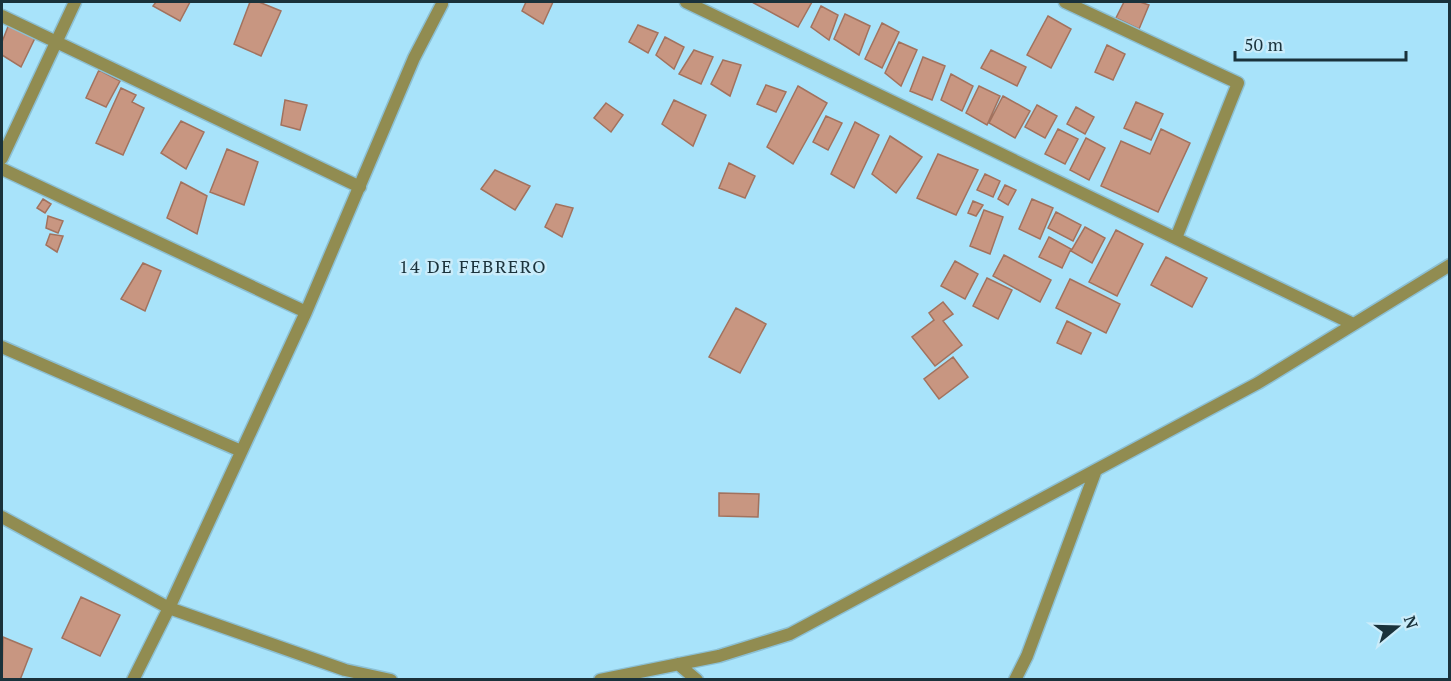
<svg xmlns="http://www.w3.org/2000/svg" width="1451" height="681" font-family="'PT Serif',serif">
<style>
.building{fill:#c89681;stroke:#a2725e;stroke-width:1.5}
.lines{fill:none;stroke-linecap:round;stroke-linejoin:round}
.street-casing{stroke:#8cc0d4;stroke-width:15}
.street{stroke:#918c51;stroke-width:12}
.labels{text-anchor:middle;stroke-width:5;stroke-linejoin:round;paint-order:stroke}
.neighbourhood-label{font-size:18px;letter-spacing:1.5px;fill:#1a323b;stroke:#caecfa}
</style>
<rect width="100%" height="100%" fill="#a8e3fa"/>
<!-- building -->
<path class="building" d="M156,2H190L180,21L153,6Z
M250,2H259L281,11L261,56L234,44Z
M526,2H553L543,24L522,11Z
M752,2H812L798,27Z
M1124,2H1140L1149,5L1139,29L1116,18Z
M821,6L838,15L829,40L811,27Z
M845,14L870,26L859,55L834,39Z
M1048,16L1071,29L1051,68L1027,55Z
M882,23L899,32L882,68L865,59Z
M9,24L35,38L21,67L2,55V42Z
M638,25L658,33L648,53L629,42Z
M665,37L684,47L674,69L656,55Z
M899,42L917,50L901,86L885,73Z
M1107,45L1125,54L1113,80L1095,72Z
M694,50L713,57L701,84L679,74Z
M991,50L1026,67L1017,86L981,68Z
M923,57L945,66L932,100L910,91Z
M723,60L741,65L730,96L711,84Z
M99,70L120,81L106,107L86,98Z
M951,74L973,86L962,111L941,100Z
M766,85L786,92L776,112L757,104Z
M798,86L827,103L793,164L767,147Z
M979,86L1000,96L987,125L966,113Z
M121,88L136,95L132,102L144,108L123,155L96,143Z
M1003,96L1030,111L1015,138L989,123Z
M285,100L307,105L300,130L281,125Z
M674,100L706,115L693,146L662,124Z
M1136,102L1163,114L1151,140L1124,128Z
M606,103L623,115L611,132L594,118Z
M1037,105L1057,116L1045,138L1025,127Z
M1076,107L1094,117L1085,134L1067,124Z
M826,116L842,123L828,150L813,142Z
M181,121L204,132L186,169L161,153Z
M855,122L879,135L854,188L831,174Z
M1058,129L1078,139L1065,164L1045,154Z
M1161,129L1190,143L1158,212L1101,186L1121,141L1150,154Z
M890,136L922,157L896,193L872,174Z
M1086,138L1105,148L1089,180L1070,170Z
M227,149L258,162L244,205L210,192Z
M938,154L978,170L956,215L917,198Z
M729,163L755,176L745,198L719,188Z
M495,170L530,186L515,210L481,189Z
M985,174L1000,181L993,197L977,190Z
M181,182L207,196L197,234L167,218Z
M1005,185L1016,190L1008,205L998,199Z
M43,199L51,204L45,213L37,208Z
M1032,199L1053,208L1040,239L1019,229Z
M973,201L983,205L976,216L968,213Z
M556,204L573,208L562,237L545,227Z
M984,210L1003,217L990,254L970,246Z
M1056,212L1081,225L1073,241L1048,228Z
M48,216L63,221L58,233L46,228Z
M1085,227L1105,238L1092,263L1071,251Z
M1116,230L1143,244L1117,296L1089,282Z
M50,234L63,236L57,252L46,245Z
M1049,237L1071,249L1062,268L1039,257Z
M1004,255L1051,280L1040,302L993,276Z
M1166,257L1207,278L1192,307L1151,285Z
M955,261L978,274L965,299L941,286Z
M143,263L161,271L145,311L121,299Z
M987,278L1012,290L998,319L973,306Z
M1070,279L1120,304L1106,333L1056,308Z
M943,302L953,314L943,321L962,345L935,366L912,337L934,320L929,313Z
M736,308L766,324L740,373L709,357Z
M1067,321L1091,333L1081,354L1057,343Z
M953,357L968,377L939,399L924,379Z
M719,493L759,494L758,517L719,516Z
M81,597L120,615L100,656L62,638Z
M3,637L32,649L20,680H2Z"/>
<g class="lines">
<defs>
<path id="street" d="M686,2L1351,323
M1065,2L1238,83L1176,238
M2,16L360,187
M2,158L75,2
M2,169L306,312
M2,347L241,451
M2,517L169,608L345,670L391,680
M678,664L697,680
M133,680L169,608L306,312L414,58L442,4
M600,680L719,656L790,634L1258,383L1450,265
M1015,680L1027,656L1096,470"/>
</defs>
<!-- street casing -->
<use href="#street" class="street-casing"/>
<!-- street -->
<use href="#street" class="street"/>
</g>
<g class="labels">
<!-- neighbourhood labels -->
<g class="neighbourhood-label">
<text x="473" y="273">14 DE FEBRERO</text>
</g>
</g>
<!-- border -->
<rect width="1451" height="681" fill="none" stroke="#1a323b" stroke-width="6"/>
<!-- north arrow -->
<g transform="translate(1397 627) rotate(71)" stroke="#caecfa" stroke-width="4.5" paint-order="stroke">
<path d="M0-4.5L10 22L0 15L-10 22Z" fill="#1a323b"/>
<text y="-9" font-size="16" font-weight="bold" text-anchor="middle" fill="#1a323b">N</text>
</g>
<!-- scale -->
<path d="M1235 51v9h171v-9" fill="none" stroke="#1a323b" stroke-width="3"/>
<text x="1244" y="51" font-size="18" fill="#1a323b" stroke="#caecfa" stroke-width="4.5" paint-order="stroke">50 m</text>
</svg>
